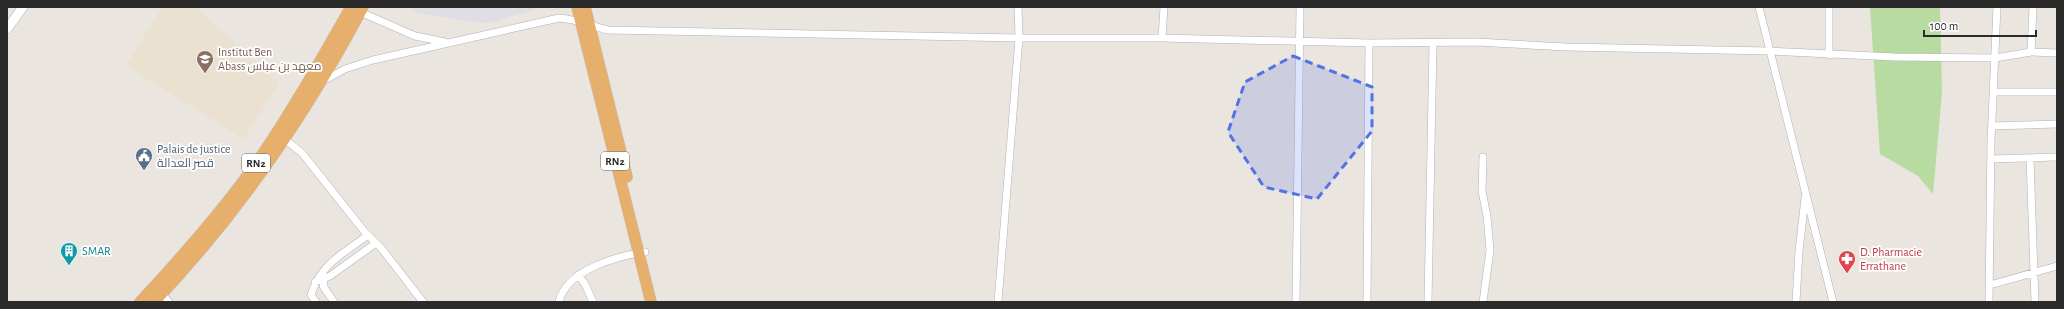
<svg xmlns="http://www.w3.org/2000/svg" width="2064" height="309" font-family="'Alegreya Sans',Cairo,sans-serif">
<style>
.industrial{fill:#e0dee4}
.education{fill:#ebe1d0}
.green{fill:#b8dba2}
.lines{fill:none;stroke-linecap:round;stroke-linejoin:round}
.minor-casing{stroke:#afb1ba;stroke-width:8}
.tertiary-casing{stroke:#afb1ba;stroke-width:10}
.trunk-casing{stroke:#c4c4c4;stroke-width:12}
.minor{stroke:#fff;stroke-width:7}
.tertiary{stroke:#fff;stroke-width:9}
.trunk{stroke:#e6af6c;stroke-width:11}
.marked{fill:#5273e5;fill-opacity:0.2;stroke:#5273e5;stroke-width:3;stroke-dasharray:8 5;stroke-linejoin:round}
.labels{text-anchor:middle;stroke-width:3.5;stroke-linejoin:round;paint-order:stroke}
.shield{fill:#fff;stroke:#6b6b6b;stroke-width:1}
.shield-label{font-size:11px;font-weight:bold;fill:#2b2b2b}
.education-label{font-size:12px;fill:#785e54;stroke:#fff;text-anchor:start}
.service-label{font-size:12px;fill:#4e5e75;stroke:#fff;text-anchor:start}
.culture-label{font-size:12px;fill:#0d838f;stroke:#fff;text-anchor:start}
.health-label{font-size:12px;fill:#be3a42;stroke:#fff;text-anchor:start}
</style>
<rect width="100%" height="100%" fill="#ebe5df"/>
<!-- industrial -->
<path class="industrial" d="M410,7H533L534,10L489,23L463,21L415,12Z"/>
<!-- education -->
<path class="education" d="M162,7H195L279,83L244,139L126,66Z"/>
<!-- green -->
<path class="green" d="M1870,7H1940L1942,92L1933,194L1918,176L1880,154Z"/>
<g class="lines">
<defs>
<path id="minor" d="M1759,7L1833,302
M358,11L415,36L445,42
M1162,38L1164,7
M2031,52L2033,7
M1829,55V7
M323,81L345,69L373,60L559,18C577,19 591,26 608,30L1019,38H1162L1369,43L1477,42L1566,47L1770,51L1895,57L1995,58L2031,52L2057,53
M1993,92H2057
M1992,126L2057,124
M282,137L302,153L364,231L382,249L423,302
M1483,157L1482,191L1487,216L1490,250L1483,302
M2030,158L2035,302
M1991,159L2057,157
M578,275L585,284L593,302
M324,279L323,286L334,302
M315,282L330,276L376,243
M1990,285L2057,266
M162,294L169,302
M316,302L311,295C321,263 343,254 368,235
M559,302C566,270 617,256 645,252
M998,302L1019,38L1018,7
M1296,302L1300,7
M1367,302L1369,43
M1428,302L1433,43
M1796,302L1799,251L1805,198
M1989,302L1991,141L1997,7"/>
<path id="tertiary" d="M7,29L23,7"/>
<path id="trunk" d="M577,7L651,302
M585,7L627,177
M140,302C182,257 225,209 260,158C293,110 322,58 351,7
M154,302C237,215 307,113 363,7"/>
</defs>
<!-- minor casing -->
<use href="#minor" class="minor-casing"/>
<!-- tertiary casing -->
<use href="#tertiary" class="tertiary-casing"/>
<!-- trunk casing -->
<use href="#trunk" class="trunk-casing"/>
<!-- minor -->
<use href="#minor" class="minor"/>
<!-- tertiary -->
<use href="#tertiary" class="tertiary"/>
<!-- trunk -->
<use href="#trunk" class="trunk"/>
</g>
<!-- marked area -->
<path class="marked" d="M1293,56L1372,87V131L1317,199L1264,187L1228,132L1245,82Z"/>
<!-- icons -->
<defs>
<symbol id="university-pin" viewBox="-11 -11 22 30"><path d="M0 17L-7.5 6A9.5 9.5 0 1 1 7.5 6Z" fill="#8d6e63" stroke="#fff"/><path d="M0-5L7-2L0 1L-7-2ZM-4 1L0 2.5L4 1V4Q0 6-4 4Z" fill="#fff"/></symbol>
<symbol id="civic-pin" viewBox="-11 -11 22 30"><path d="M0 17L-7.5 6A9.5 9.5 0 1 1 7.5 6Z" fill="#5c6f8a" stroke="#fff"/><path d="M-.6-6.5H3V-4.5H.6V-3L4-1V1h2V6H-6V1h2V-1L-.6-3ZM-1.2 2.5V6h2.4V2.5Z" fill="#fff"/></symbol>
<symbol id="building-pin" viewBox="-11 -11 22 30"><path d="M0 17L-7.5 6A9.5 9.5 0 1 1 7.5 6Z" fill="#0f9aa8" stroke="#fff"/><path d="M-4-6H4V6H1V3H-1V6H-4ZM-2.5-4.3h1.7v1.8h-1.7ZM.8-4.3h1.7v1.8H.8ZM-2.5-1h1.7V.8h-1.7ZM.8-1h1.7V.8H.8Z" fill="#fff"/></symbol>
<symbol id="pharmacy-pin" viewBox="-11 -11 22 30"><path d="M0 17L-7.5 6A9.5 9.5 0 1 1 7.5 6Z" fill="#e0444e" stroke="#fff"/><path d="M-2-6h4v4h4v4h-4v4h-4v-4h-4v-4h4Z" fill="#fff"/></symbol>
</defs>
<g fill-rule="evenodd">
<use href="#university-pin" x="195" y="49" width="20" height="27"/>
<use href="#civic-pin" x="134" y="146" width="20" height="27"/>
<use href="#building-pin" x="59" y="241" width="20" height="27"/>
<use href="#pharmacy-pin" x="1837" y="249" width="20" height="27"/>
</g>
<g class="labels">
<!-- shield labels -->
<g class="shield">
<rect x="601" y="152" width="28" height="18" rx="3"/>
<rect x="242" y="154" width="28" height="18" rx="3"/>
</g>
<g class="shield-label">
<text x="615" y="165">RN2</text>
<text x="256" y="167">RN2</text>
</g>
<!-- education labels -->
<g class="education-label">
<text x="218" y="56">Institut Ben<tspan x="218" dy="14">Abass معهد بن عباس</tspan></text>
</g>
<!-- service labels -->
<g class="service-label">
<text x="157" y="153">Palais de justice<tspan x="157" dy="14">قصر العدالة</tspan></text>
</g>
<!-- culture labels -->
<g class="culture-label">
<text x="82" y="255">SMAR</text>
</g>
<!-- health labels -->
<g class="health-label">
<text x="1860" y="256">D. Pharmacie<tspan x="1860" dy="14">Errathane</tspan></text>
</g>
</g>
<!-- border -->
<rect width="2064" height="309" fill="none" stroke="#2b2b2b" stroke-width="16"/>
<!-- scale -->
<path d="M1924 30v6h112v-6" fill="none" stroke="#2b2b2b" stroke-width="2"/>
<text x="1930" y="30" font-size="12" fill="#2b2b2b" stroke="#ffffff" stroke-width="3" paint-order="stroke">100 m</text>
</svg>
